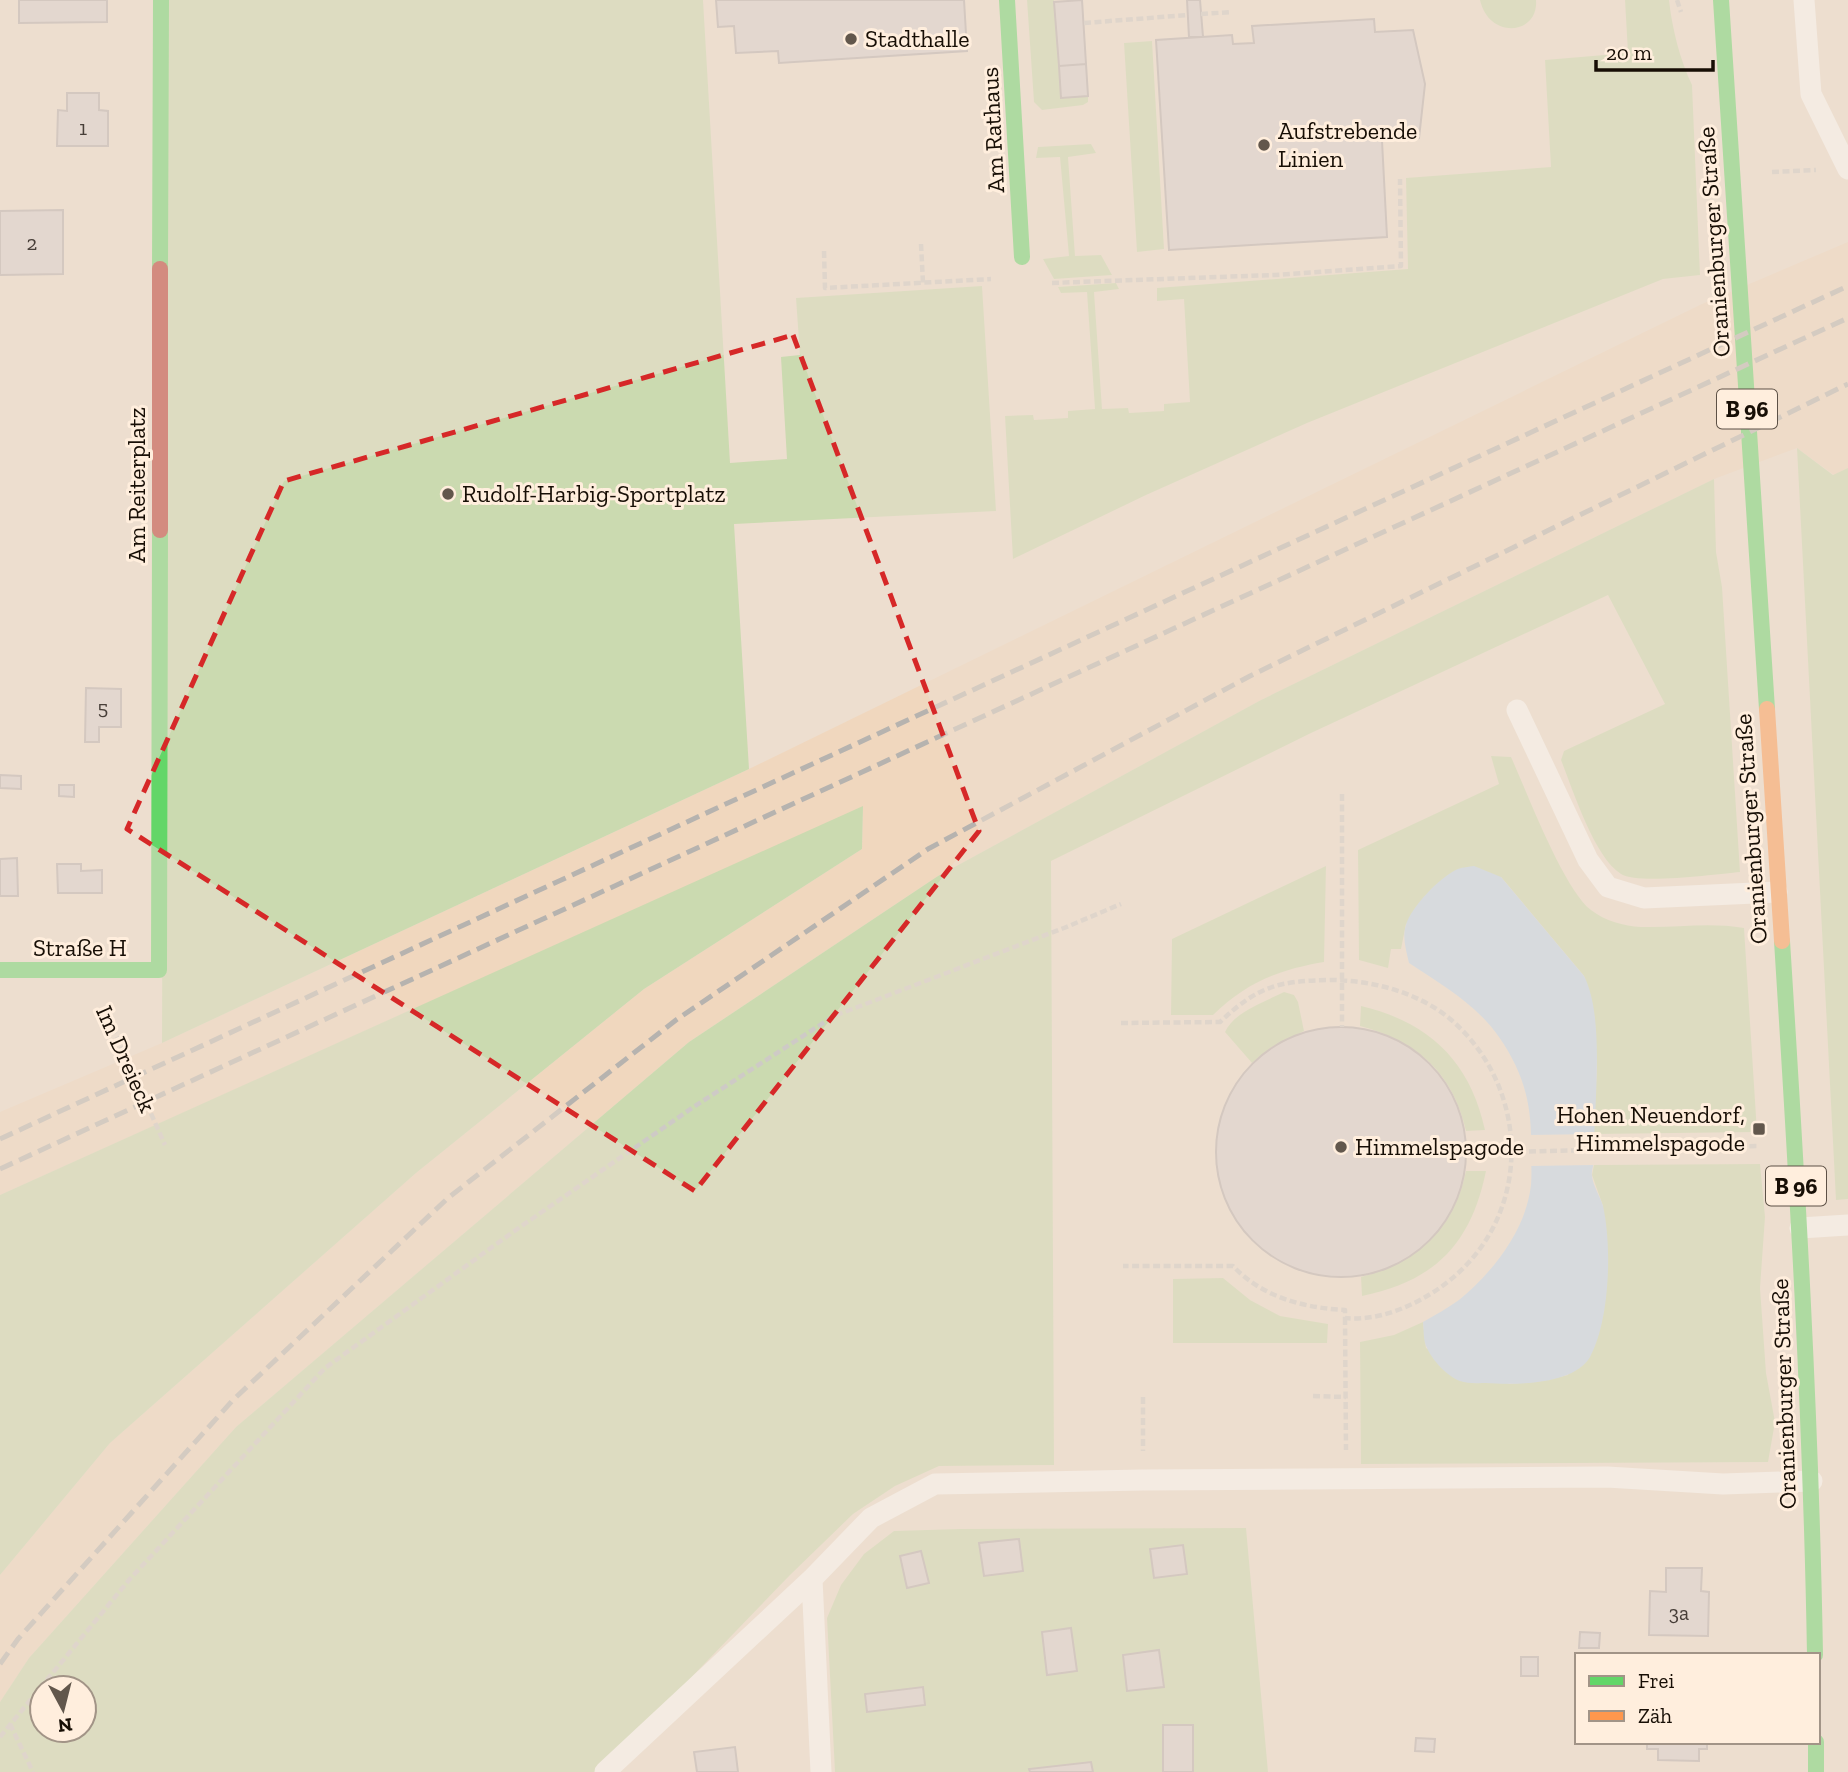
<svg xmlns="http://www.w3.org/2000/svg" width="1848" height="1772" font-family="'Zilla Slab',serif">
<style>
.built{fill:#f0d7be}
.green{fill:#cbdab0;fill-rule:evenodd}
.water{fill:#bcd6ee}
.pier{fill:#eddecf}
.building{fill:#d8cfcf;stroke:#b6adad;stroke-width:2}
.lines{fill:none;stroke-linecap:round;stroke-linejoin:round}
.path{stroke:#cecac6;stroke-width:4.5;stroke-dasharray:7 3.5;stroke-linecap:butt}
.lane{stroke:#fcfaf8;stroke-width:21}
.fast{stroke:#63d668;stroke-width:16}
.slow{stroke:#ff974d;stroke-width:16}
.jam{stroke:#b3261e;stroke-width:16}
.rail{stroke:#b6b3af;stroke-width:5;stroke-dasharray:14 7;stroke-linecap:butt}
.marked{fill:none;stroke:#d62828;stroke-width:5;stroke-dasharray:14 9;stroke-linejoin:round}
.poi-dot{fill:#62574c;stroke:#fed;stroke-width:2.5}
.labels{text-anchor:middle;stroke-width:6;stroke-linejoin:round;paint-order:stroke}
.number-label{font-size:21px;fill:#473e38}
.shield{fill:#fed;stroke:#5d5146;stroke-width:2}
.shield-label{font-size:23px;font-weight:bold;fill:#170e05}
.poi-label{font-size:24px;fill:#170e05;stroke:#fed;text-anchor:start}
.street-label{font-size:24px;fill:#170e05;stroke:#fed}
</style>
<rect width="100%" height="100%" fill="#eddecf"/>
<!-- built -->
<path class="built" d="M1848,242V468L1834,475L1797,448L1714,479L1261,700L938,876L689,1042L236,1427L29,1658L0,1702V1575L110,1443L416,1173L644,989L862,849L863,807L0,1195V1112L162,1043L749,769L1702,304Z"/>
<!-- green -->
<path class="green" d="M165,0H703L730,463L787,459L781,357L800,355L796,298L982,286L996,511L734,524L749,769L162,1043Z
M1027,0H1054L1061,97L1088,96V102L1083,105L1042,110L1034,102Z
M1480,0H1536C1539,35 1489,40 1480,0Z
M1625,0H1669C1672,28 1680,60 1692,85L1700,275L1663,279L1307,423L1146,495L1013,559L1005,416L1033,415L1034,420L1068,418V411L1095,409L1087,292L1061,293L1058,287L1116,283L1119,289L1094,292L1102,409L1128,408L1129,413L1164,411V404L1190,402L1184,299L1157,301V288L1408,269L1406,178L1551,167L1545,60L1628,53Z
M1152,41L1164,249L1137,252L1124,43Z
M1091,144L1096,153L1068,157L1075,256L1101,255L1112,275L1054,279L1043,259L1069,256L1060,157L1036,158L1038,147Z
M1797,448L1833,475L1848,468V1199L1836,1200Z
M1714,479L1716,552L1722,587L1740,872C1717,874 1638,885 1621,874C1594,857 1573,790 1561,760L1564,751L1665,704L1608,595L1311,733L1051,861L1054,1465L939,1466L895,1486L853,1514L790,1575L600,1772H0V1702L29,1658L236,1427L689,1042L938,876L1261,700ZM42,1688H84V1730H42Z
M1491,756L1511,757C1527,792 1563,888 1591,910C1605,921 1624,926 1641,927C1676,928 1709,922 1744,928L1757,1132L1593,1134L1597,1068L1594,1014L1584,976L1501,877L1406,924L1401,949H1391L1388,968L1359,960L1358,850L1499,784Z
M863,806L862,849L644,989L416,1173L110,1443L0,1575V1195Z
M1326,866L1324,962C1278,970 1247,982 1213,1015H1171L1172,939Z
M1284,992L1294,995L1298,1002L1304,1031L1270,1048L1252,1063L1225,1032C1234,1012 1264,1002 1284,992Z
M1361,1006C1429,1022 1470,1061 1485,1130L1466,1131C1453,1073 1417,1041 1360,1026Z
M1760,1164L1765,1217L1760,1288L1766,1373L1775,1422L1768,1462L1361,1464L1360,1342L1394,1335L1423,1322L1426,1348L1509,1384L1542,1381L1568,1375L1603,1206L1592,1175L1594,1165Z
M1466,1171H1486C1471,1244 1435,1281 1362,1296L1361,1277C1418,1261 1453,1231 1466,1171Z
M1223,1278L1250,1300L1280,1316L1328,1324L1327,1343H1173V1279Z
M1246,1528L1268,1772H835L827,1618L841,1585L864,1554L894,1531L960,1529Z"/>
<!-- water -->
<path class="water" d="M1474,866L1501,877L1584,976C1606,1019 1593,1110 1594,1160C1594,1165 1591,1171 1592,1176C1593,1186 1600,1196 1603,1206C1612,1246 1610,1320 1590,1357C1574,1385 1515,1385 1486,1383C1479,1383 1468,1384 1460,1381C1447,1376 1433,1361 1427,1348C1423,1341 1424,1330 1423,1322C1435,1315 1448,1308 1459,1300C1493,1272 1526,1230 1531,1185C1532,1173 1531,1160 1531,1147C1532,1105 1524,1073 1499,1037C1477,1005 1441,984 1409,963C1406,950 1402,937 1406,925C1411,907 1441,876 1458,869C1463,867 1469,867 1474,866Z"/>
<!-- pier -->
<path class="pier" d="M1596,1134V1165L1528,1166V1135Z"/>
<!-- building -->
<path class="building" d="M19,0H107V22L19,23Z
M716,0H964L967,51L779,63L778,51L736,53L734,26L718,27Z
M1082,0L1086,64L1059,66L1054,2Z
M1187,0H1200L1203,37H1189Z
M1374,19L1375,32L1413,30L1425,84L1419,138L1382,141L1387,237L1169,250L1156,40L1232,35L1233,44L1254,43L1252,26Z
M1086,64L1088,96L1061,98L1059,66Z
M67,93H99V110L108,111V146H57L58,110L67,111Z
M63,210V274L0,275V211Z
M86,688L121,689V727H99V742H85Z
M0,775L21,776V789L0,788Z
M59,785H74V797L59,796Z
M17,858L18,896H0V859Z
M57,864H81V871L102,870V893H58Z
M1216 1152a125 125 0 1 1 250 0a125 125 0 1 1-250 0Z
M1019,1539L1023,1571L984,1576L979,1543Z
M1183,1545L1187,1574L1154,1578L1150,1549Z
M921,1551L929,1583L907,1588L900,1556Z
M1666,1568H1702L1701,1591L1709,1592L1708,1636L1649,1635L1650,1591L1666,1592Z
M1071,1628L1077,1671L1047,1675L1042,1632Z
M1580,1632L1600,1633L1599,1648H1579Z
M1159,1650L1164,1687L1127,1691L1123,1655Z
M1521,1657H1538V1676H1521Z
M923,1687L925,1705L867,1712L865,1694Z
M1163,1725H1193V1772H1163Z
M1416,1738L1435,1739L1434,1752L1415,1751Z
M1647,1742H1707V1749H1699V1761L1658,1760V1749H1647Z
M735,1747L738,1772H697L694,1752Z
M1091,1762L1093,1772H1030L1029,1769Z"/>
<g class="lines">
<!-- path -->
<path class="path" d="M1677,0L1681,12
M1201,14L1232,12
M1084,23L1188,15
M1772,172L1816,170
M921,244L923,283
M824,251L825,288L991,279
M1052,283L1275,275L1401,266L1400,179
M1342,794V1027
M104,1008L165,1145
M1121,1023L1220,1022C1258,986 1278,981 1330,980C1371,980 1417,992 1449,1018C1528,1084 1534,1206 1456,1275C1428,1300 1384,1322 1345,1318V1310C1304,1308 1262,1297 1233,1266H1123
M1466,1153L1758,1146
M1345,1318L1346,1450
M1313,1396L1346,1397
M1143,1397V1451
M10,1724L33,1772
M0,1737L129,1580L325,1368L513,1232L692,1108L834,1016L1064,928L1121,904"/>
<!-- lane -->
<path class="lane" d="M1804,0L1811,94L1848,169
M1517,710L1588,860L1608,887L1644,898L1777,892
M1800,1228L1848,1225
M812,1579L821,1772
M605,1772L812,1579L871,1518L935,1484L1143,1480L1607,1477L1723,1484L1812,1481"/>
<!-- fast -->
<path class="fast" d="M1007,0L1022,257
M1721,0L1767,709
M160,269L161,0
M1782,941C1797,1179 1811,1416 1815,1655
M0,970H159L160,530
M1816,1742V1772"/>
<!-- slow -->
<path class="slow" d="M1767,709L1782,941"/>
<!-- jam -->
<path class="jam" d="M160,530V269"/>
<!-- rail -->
<path class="rail" d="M0,1139L1848,286
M0,1169L1848,318
M0,1664L18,1639L233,1400L448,1198L676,1020L928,849L1250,676L1848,384"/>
</g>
<!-- marked area -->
<path d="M0 0H1848V1772H0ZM793,335L979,831L695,1191L127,829L284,481Z" fill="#eddecf" fill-opacity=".55" fill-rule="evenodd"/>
<path class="marked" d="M793,335L979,831L695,1191L127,829L284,481Z"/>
<!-- markers -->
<g class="poi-dot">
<circle cx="851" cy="39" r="7"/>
<circle cx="1264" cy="145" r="7"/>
<circle cx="448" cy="494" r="7"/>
<rect x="1752" y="1122" width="14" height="14" rx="3.5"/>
<circle cx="1341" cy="1147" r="7"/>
</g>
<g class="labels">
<!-- number labels -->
<g class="number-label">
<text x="83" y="135">1</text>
<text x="32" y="250">2</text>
<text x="103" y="715">5</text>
<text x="1679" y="1620">3a</text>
</g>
<!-- shield labels -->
<g class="shield">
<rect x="1717" y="389.5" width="60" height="39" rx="5"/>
<rect x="1766" y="1166.5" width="60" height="39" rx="5"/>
</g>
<g class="shield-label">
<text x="1747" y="417">B 96</text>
<text x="1796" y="1194">B 96</text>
</g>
<!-- poi labels -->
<g class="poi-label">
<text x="865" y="47">Stadthalle</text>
<text x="1278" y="139">Aufstrebende<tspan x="1278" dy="28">Linien</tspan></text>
<text x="462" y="502">Rudolf-Harbig-Sportplatz</text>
<text x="1745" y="1123" text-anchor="end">Hohen Neuendorf,<tspan x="1745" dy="28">Himmelspagode</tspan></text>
<text x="1355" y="1155">Himmelspagode</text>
</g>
<!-- street labels -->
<g class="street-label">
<text transform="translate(993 130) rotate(-93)" y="8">Am Rathaus</text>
<text transform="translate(1714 242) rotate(-94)" y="8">Oranienburger Straße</text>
<text transform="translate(137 485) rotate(-90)" y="8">Am Reiterplatz</text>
<text transform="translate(1751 829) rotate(-94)" y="8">Oranienburger Straße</text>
<text x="80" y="956">Straße H</text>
<text transform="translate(126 1059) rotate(66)" y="8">Im Dreieck</text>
<text transform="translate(1784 1394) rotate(-92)" y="8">Oranienburger Straße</text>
</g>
</g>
<!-- legend -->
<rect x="1575" y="1653" width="245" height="91" fill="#ffeedd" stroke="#a29487" stroke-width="2"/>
<rect x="1589" y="1676" width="35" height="10" fill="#63d668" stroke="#a29487" stroke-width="2"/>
<text x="1638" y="1688" font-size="21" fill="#170e05">Frei</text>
<rect x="1589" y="1711" width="35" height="10" fill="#ff974d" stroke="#a29487" stroke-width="2"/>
<text x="1638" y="1723" font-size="21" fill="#170e05">Zäh</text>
<!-- north arrow -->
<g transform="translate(63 1709) rotate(173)"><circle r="33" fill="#ffeedd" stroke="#a29487" stroke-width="2"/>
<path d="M0-5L12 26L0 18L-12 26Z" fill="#62574c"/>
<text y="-10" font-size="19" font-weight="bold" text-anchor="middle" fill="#170e05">N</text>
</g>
<!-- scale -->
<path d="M1596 60v10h117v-10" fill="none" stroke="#170e05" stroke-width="3.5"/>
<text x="1606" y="60" font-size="21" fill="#170e05" stroke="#ffeedd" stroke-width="5" paint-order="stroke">20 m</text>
</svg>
